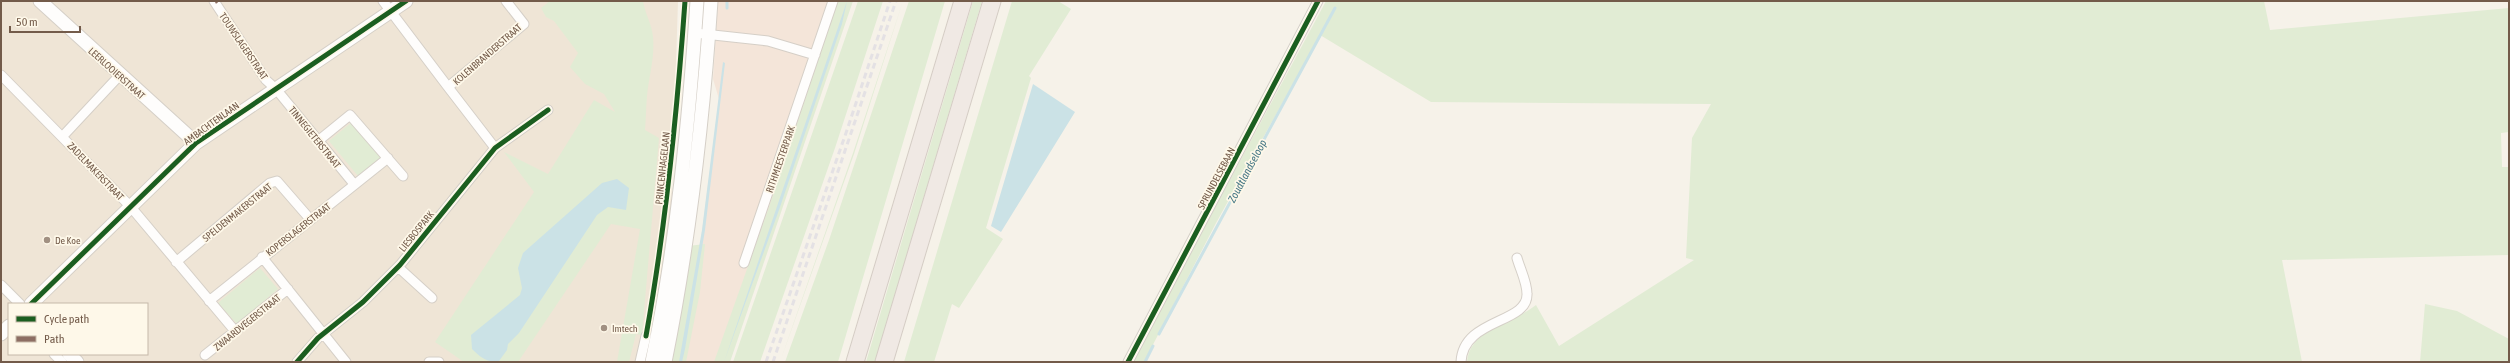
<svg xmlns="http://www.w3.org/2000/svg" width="2510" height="363" font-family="'Asap Condensed',sans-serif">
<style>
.residential{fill:#efe5d6;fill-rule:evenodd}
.commercial{fill:#f4e5d9}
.green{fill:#e1ecd4}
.water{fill:#cbe2e6}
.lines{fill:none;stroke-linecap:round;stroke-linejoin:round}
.stream{stroke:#cbe2e6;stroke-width:3}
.street-casing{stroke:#d5cfc7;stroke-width:11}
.secondary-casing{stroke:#d5cfc7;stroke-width:15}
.highway-casing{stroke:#d5cdc5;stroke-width:19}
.street{stroke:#fefdfc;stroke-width:9}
.secondary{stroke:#fefdfc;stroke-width:13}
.highway{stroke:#f0e9e4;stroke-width:17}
.rail{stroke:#e4e1e4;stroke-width:3;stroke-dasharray:6 4;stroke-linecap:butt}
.quiet{stroke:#8d6e63;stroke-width:4;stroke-dasharray:8 4;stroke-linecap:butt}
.cycleway-casing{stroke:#fef8e9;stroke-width:8}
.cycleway{stroke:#1b5e20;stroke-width:5}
.poi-dot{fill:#a19082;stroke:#fef8e9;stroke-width:1.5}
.labels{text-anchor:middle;stroke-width:3.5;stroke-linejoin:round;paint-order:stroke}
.street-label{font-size:10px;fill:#735b4a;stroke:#fef8e9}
.poi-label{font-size:10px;fill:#735b4a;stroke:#fef8e9;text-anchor:start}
.water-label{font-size:11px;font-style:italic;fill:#457785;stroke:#fef8e9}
</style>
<rect width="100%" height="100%" fill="#f6f2e9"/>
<!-- residential -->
<path class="residential" d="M1,1H678L671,217L655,316L644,362H1ZM9,304H147V354H9Z"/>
<!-- commercial -->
<path class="commercial" d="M718,1H852L728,362H682L693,302L719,99L713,79Z"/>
<!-- green -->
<path class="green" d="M550,1H643C645,14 652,24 653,37C655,57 649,76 647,96C646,107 646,118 645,130L659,138L642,335L636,334L629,362H617L640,229L611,224L518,362H464L435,342L534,192L504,152L548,174L594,100L615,112L604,94L585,84L570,67L578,53L554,21L546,17L541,8Z
M838,1H853L730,362H714L769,207Z
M858,1H883L835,148L760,362H733Z
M903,1L854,154L780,362L853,153Z
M909,1H945L838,362H785L829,240Z
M973,1H982L875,362H866Z
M1012,1H1058L1071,9L1029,76L1031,78L986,228L1003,239L959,308L952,304L934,362H904Z
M1326,1H2264L2270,30L2509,8V132L2501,133L2502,167H2509V255L2282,260L2302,362H1467C1470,328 1514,323 1536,305L1559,346L1694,260L1686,258L1692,138L1711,104L1431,102L1320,35L1216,223L1144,362H1132Z
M352,122L382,158L358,176L329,141Z
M705,244L700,292L686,362H668L688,246Z
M260,268L278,289L237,324L218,303Z
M2425,304L2457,311L2509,339V362H2420Z"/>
<!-- water -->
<path class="water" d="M847,1L842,24L779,210L724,362Z
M723,62L725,63L705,230L685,349L682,362H679L702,230Z
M1033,84L1075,112L1001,232L991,226Z
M617,179L629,188L626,210L608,207L597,215L519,333L508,344L507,350L499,361C487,363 480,357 472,349L471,335L520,295L522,288L518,268L523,253L602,183Z"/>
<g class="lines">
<!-- stream -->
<path class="stream" d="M727,8V1
M1159,334L1335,8
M1145,362L1153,346"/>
<defs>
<path id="street" d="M214,1L266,80L276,89L354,184
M383,1L448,87
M695,33L768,41L815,55
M1,75L62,137
M119,76L62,137L130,206L235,331
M318,141L350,115L403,176
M495,148L448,87L524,24L506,1
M262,257L346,362
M176,262L270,183L277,181L310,219
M744,263L833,1
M398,267L432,298
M1,285L20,304
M209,301L388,158
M54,354L62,362
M205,355L288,289
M297,362L318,338L363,302L400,265L495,148L548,110
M429,362H439
M640,362L646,336
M1128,362L1318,1
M1461,362C1463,318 1528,324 1527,294C1527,282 1520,269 1517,258"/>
<path id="secondary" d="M40,1L196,143
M31,304L196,143L406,1
M1,334L9,326
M69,354L77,362
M652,362C677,243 689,122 697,1
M665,362C689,243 703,122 711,1"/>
<path id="highway" d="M855,362L963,1
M884,362L992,1"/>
</defs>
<!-- street casing -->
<use href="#street" class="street-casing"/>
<!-- secondary casing -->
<use href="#secondary" class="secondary-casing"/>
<!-- highway casing -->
<use href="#highway" class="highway-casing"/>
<!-- street -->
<use href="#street" class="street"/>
<!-- secondary -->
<use href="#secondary" class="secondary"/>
<!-- highway -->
<use href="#highway" class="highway"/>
<!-- rail -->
<path class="rail" d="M766,362L847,130L890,1
M773,362L896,1"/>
<!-- quiet -->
<path class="quiet" d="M215,2L217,1"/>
<defs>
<path id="cycleway" d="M31,304L196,143L406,1
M646,336C666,225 677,114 685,1
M297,362L318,338L363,302L400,265L495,148L548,110
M1128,362L1318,1"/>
</defs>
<!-- cycleway casing -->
<use href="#cycleway" class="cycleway-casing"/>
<!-- cycleway -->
<use href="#cycleway" class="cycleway"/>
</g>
<!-- markers -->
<g class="poi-dot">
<circle cx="47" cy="240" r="4"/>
<circle cx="604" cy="328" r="4"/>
</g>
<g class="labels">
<!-- street labels -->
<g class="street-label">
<text transform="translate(244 46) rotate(56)" y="4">TOUWSLAGERSTRAAT</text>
<text transform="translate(487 54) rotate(-41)" y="4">KOLENBRANDERSTRAAT</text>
<text transform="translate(117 73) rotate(42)" y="4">LEERLOOIERSTRAAT</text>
<text transform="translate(211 123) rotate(-36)" y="4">AMBACHTENLAAN</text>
<text transform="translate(315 137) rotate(51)" y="4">TINNEGIETERSTRAAT</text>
<text transform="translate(780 159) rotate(-71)" y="4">RITHMEESTERPARK</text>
<text transform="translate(662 168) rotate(-84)" y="4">PRINCENHAGELAAN</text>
<text transform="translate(96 171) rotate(46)" y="4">ZADELMAKERSTRAAT</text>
<text transform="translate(1216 178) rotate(-62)" y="4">SPRUNDELSEBAAN</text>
<text transform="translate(237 212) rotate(-39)" y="4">SPELDENMAKERSTRAAT</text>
<text transform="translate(298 229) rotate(-38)" y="4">KOPERSLAGERSTRAAT</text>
<text transform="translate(416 231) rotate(-51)" y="4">LIESBOSPARK</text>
<text transform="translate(247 322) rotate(-39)" y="4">ZWAARDVEGERSTRAAT</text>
</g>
<!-- poi labels -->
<g class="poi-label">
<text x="55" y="244">De Koe</text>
<text x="612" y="332">Imtech</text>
</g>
<!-- water labels -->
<g class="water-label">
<text transform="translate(1247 171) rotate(-62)" y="4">Zoudtlandseloop</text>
</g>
</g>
<!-- border -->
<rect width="2510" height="363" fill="none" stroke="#735b4a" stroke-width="4"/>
<!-- legend -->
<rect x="8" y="303" width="140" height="52" fill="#fef8e9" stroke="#c6b9a9"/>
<rect x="16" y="316" width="20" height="6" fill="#1b5e20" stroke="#c6b9a9"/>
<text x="44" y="323" font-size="12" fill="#735b4a">Cycle path</text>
<rect x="16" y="336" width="20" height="6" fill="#8d6e63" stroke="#c6b9a9"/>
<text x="44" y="343" font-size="12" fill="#735b4a">Path</text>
<!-- scale -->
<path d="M10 26v6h70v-6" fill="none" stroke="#735b4a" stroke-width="2"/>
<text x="16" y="26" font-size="12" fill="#735b4a" stroke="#fef8e9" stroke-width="3" paint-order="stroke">50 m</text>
</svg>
